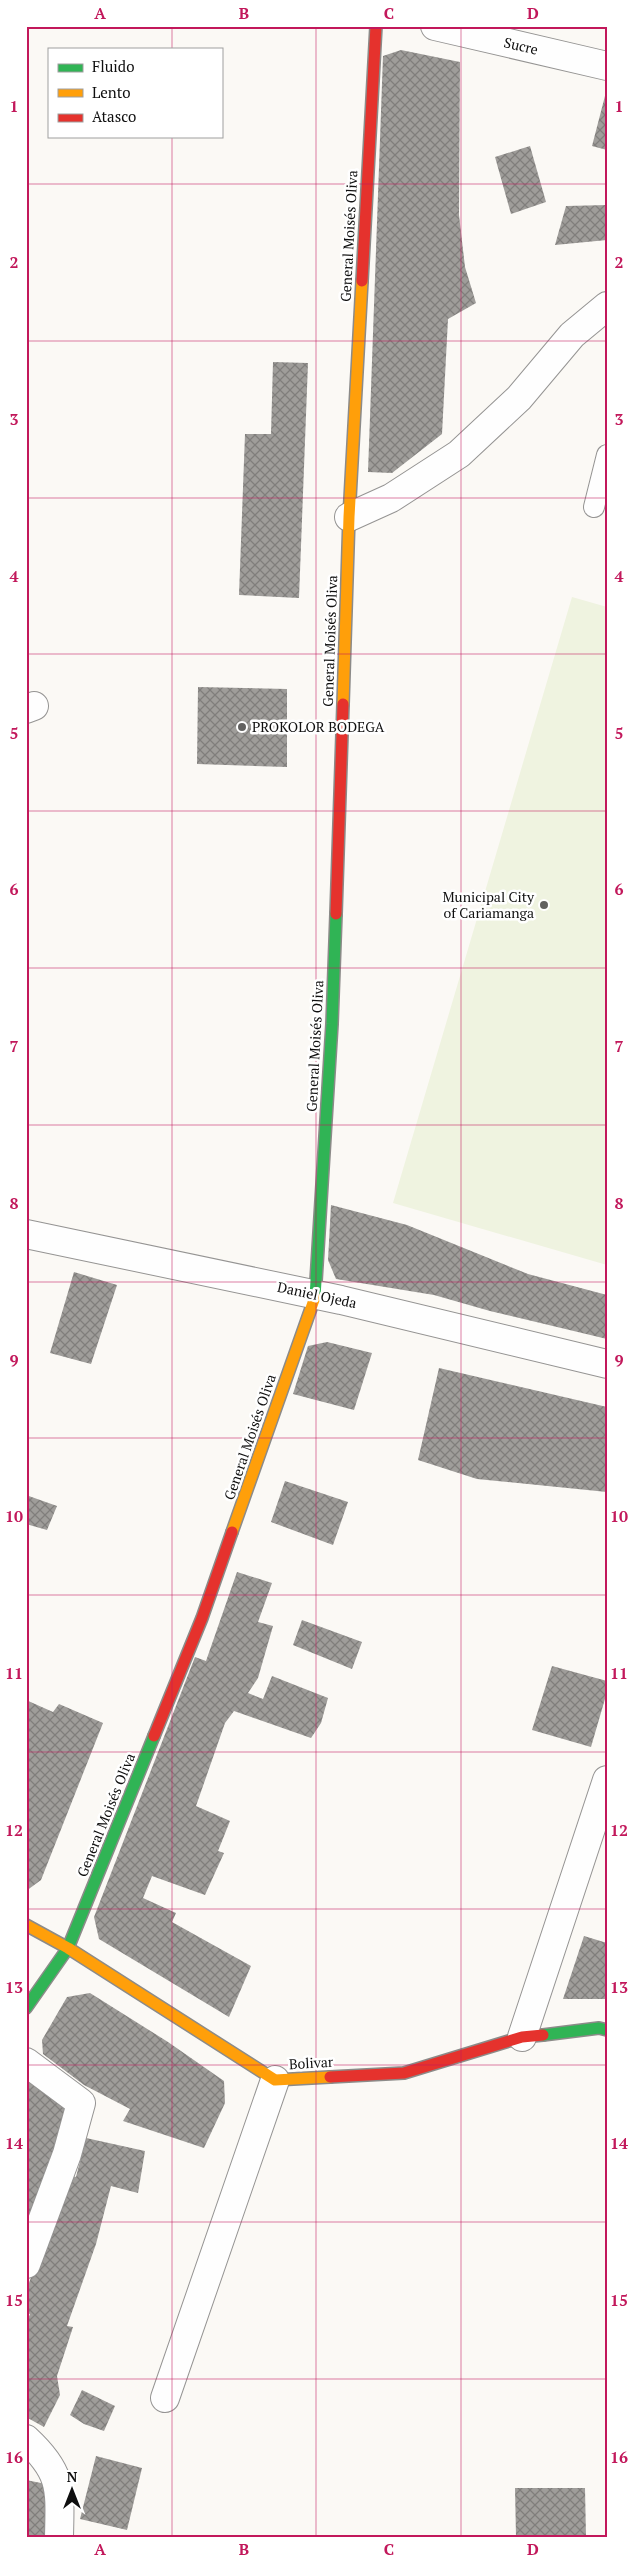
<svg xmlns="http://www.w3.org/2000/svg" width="633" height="2563" font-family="'PT Serif',serif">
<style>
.pitch{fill:#eff3e0}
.building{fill:url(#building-cross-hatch)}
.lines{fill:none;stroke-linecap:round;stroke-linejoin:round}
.lane-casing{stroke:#959493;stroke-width:22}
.street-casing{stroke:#959493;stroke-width:30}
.fast-casing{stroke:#8c8b89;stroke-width:14}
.slow-casing{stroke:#8c8b89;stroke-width:14}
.jam-casing{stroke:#8c8b89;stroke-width:14}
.lane{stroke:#fefefe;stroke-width:20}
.street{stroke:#fefefe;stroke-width:28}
.fast{stroke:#30b455;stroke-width:11}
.slow{stroke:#ff9f0a;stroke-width:11}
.jam{stroke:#e5322d;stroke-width:11}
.grid{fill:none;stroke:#c2185b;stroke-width:1;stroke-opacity:0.55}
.poi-dot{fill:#626160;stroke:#fff;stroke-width:2}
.labels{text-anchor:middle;stroke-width:5;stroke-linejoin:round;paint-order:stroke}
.street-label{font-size:14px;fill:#0f0f0f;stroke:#fff}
.poi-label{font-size:14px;fill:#0f0f0f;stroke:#fff;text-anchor:start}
.neatline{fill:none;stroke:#c2185b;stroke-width:2}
.grid-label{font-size:16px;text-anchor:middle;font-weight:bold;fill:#c2185b}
</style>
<defs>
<pattern id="building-cross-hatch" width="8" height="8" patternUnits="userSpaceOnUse" patternTransform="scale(1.25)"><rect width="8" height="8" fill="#9f9d9a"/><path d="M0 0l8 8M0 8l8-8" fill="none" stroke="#807e7c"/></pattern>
</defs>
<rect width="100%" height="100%" fill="#fbf9f5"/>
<!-- pitch -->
<path class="pitch" d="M572,597L607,607V1265L393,1203Z"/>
<!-- building -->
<path class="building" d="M401,50L460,62L459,215L465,267L476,303L448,319L442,434L392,473L368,472L383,56Z
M606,92H607V150L592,146Z
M530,146L546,202L511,214L495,157Z
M607,205V240L555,245L566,206Z
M273,362L308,363L299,598L239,595L245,434H271Z
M198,687L287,689V767L197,764Z
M331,1205L407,1225L528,1274L607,1295V1339L490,1311L434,1295L336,1279L328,1260Z
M74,1272L117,1285L91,1364L50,1353Z
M327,1342L372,1353L354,1410L293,1394L308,1346Z
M439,1368L607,1407V1492L477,1479L418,1460Z
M285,1481L348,1502L333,1545L271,1522Z
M26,1495L57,1506L47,1530L26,1524Z
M237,1572L272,1583L258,1622L273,1626L258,1678L248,1693L263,1699L272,1676L328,1698L321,1723L311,1738L234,1711L225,1723L196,1806L230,1821L218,1851L224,1853L205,1895L152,1876L143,1898L176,1913L172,1922L251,1966L229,2017L99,1939L94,1917L195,1657L206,1661Z
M302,1620L362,1642L352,1669L293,1645Z
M552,1666L607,1681V1692L591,1747L532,1730Z
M26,1700L53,1712L59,1704L103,1723L41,1880L26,1891Z
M584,1936L607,1943V1999H563Z
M90,1993L168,2042L224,2081L225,2103L204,2148L123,2121L130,2109L84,2085L43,2054L42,2040L67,1997Z
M26,2079L72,2106L26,2229Z
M86,2138L145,2151L138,2193L111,2186L96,2244L67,2326L73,2327L57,2376L60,2395L44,2427L26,2417V2324L30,2314L26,2313V2291L69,2175L76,2177Z
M82,2390L115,2406L104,2431L84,2424L70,2415Z
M96,2456L142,2468L127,2530L80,2519Z
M26,2480L51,2485L49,2537H26Z
M515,2488H585L586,2537H516Z"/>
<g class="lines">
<defs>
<path id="lane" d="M594,507L607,455"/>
<path id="street" d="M435,26L607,66
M349,517L391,498L459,454L519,398L572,335L607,306
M26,709L34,706
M26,1234L341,1300L607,1364
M522,2037L607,1780
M26,2062L81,2103L67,2154L26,2264
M165,2398L275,2080
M26,2439C63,2473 60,2489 59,2537"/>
<path id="fast" d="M315,1297L332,1024L336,914
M26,2008L68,1948L154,1736
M543,2035L599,2028L607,2030"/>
<path id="slow" d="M343,704L349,517L362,281
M232,1532L315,1297
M26,1925L68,1948L275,2080L330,2077"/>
<path id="jam" d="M362,281L376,26
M336,914L343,704
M154,1736L202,1618L232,1532
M330,2077L404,2073L522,2037L543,2035"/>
</defs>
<!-- lane casing -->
<use href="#lane" class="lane-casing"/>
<!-- street casing -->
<use href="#street" class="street-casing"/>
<!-- fast casing -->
<use href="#fast" class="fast-casing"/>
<!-- slow casing -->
<use href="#slow" class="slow-casing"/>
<!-- jam casing -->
<use href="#jam" class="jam-casing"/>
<!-- lane -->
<use href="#lane" class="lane"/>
<!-- street -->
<use href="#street" class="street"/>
<!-- fast -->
<use href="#fast" class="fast"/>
<!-- slow -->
<use href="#slow" class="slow"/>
<!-- jam -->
<use href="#jam" class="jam"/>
</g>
<!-- grid -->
<path class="grid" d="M172,26V49M316,26V2537M461,26V2537M172,136V2537M26,184H607M26,341H607M26,498H607M26,654H607M26,811H607M26,968H607M26,1125H607M26,1282H607M26,1438H607M26,1595H607M26,1752H607M26,1909H607M26,2065H607M26,2222H607M26,2379H607"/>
<!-- markers -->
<g class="poi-dot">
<circle cx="242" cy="727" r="5"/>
<circle cx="544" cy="905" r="5"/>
</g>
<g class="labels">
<!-- street labels -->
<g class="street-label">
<text transform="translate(521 46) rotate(13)" y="5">Sucre</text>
<text transform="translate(349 236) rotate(-87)" y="5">General Moisés Oliva</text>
<text transform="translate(330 641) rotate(-88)" y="5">General Moisés Oliva</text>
<text transform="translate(315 1046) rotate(-87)" y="5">General Moisés Oliva</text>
<text transform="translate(317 1295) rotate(12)" y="5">Daniel Ojeda</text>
<text transform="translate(250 1437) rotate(-71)" y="5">General Moisés Oliva</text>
<text transform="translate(106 1815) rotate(-68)" y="5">General Moisés Oliva</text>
<text transform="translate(311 2063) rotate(-3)" y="5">Bolivar</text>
</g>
<!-- poi labels -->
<g class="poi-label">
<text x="252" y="732">PROKOLOR BODEGA</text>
<text x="534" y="902" text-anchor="end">Municipal City<tspan x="534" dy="16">of Cariamanga</tspan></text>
</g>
</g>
<!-- border -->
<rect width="633" height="2563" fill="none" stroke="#ffffff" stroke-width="55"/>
<!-- legend -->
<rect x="48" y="48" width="175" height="90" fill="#ffffff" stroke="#9f9f9f"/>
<rect x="58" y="64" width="25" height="8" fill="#30b455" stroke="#9f9f9f"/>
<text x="92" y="72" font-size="15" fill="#0f0f0f">Fluido</text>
<rect x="58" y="89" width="25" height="8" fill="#ff9f0a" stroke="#9f9f9f"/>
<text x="92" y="98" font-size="15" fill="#0f0f0f">Lento</text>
<rect x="58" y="114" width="25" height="8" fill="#e5322d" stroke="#9f9f9f"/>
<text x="92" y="122" font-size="15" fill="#0f0f0f">Atasco</text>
<!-- north arrow -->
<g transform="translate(72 2490)" stroke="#ffffff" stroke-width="4" paint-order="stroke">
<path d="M0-4L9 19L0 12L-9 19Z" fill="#0f0f0f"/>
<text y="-8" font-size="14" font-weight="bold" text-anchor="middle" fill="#0f0f0f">N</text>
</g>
<rect x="28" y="28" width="578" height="2508" class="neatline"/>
<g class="grid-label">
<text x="100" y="19">A</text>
<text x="244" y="19">B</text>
<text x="389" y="19">C</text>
<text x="533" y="19">D</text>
<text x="14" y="112">1</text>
<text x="619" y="112">1</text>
<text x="14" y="268">2</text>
<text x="619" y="268">2</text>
<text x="14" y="425">3</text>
<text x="619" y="425">3</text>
<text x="14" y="582">4</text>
<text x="619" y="582">4</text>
<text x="14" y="739">5</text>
<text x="619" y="739">5</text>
<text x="14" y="895">6</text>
<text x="619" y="895">6</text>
<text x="14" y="1052">7</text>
<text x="619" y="1052">7</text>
<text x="14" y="1209">8</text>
<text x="619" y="1209">8</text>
<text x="14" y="1366">9</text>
<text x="619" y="1366">9</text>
<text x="14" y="1522">10</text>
<text x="619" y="1522">10</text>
<text x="14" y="1679">11</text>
<text x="619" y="1679">11</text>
<text x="14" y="1836">12</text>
<text x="619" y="1836">12</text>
<text x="14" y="1993">13</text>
<text x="619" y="1993">13</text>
<text x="14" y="2149">14</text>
<text x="619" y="2149">14</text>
<text x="14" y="2306">15</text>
<text x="619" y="2306">15</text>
<text x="14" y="2463">16</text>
<text x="619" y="2463">16</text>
<text x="100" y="2555">A</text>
<text x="244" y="2555">B</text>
<text x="389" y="2555">C</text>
<text x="533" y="2555">D</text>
</g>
</svg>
